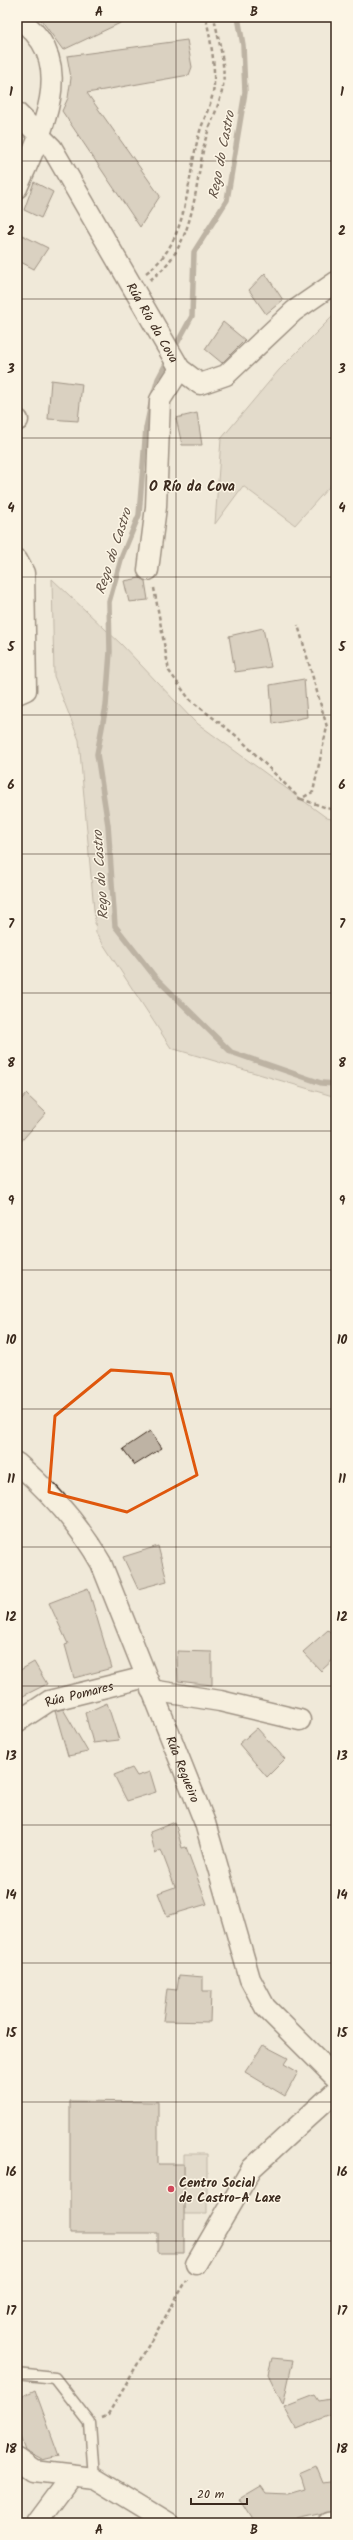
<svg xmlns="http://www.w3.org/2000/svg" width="353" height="2540" font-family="Kalam,sans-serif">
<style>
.green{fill:#d2c9ba;stroke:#867a6c}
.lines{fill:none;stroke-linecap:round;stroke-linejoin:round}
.stream{stroke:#7e7163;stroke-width:5.5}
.building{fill:#beb3a4;stroke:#3b2a1e}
.service-casing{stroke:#3b2a1e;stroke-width:13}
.minor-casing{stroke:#3b2a1e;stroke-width:23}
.path{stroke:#3b2a1e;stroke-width:2.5;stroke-dasharray:4 3;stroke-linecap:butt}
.service{stroke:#fcf5e5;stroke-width:10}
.minor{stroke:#fcf5e5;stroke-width:20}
.marked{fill:none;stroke:#df570d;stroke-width:3;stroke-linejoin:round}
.grid{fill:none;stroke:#3b2a1e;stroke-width:1;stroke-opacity:0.55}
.poi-dot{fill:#d1495b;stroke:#fcf5e5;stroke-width:1.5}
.labels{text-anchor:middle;stroke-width:3;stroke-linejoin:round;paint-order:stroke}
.street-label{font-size:13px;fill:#3b2a1e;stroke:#fcf5e5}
.poi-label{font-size:13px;font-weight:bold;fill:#3b2a1e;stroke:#fcf5e5;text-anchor:start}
.water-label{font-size:14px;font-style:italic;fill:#625346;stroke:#fcf5e5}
.neighbourhood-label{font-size:14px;font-weight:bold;fill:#3b2a1e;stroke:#fcf5e5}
.neatline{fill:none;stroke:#3b2a1e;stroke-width:1.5}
.grid-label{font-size:13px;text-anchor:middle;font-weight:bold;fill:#3b2a1e}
</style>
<rect width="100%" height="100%" fill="#f0e9d9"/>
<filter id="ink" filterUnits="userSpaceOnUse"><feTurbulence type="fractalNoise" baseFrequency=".025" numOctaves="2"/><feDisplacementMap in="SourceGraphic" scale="8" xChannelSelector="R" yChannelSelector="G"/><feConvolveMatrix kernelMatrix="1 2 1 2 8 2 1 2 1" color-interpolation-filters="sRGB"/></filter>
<g filter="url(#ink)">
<!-- green -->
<path class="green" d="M336,313V479L295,525L243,486L215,524L221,439L279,370Z
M52,579L121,644L194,721L327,818L336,820V1097L171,1048L96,933L79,740L54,676Z
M184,2154H207V2214H184Z"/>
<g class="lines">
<!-- stream -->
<path class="stream" d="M174,349L192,316L194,252L227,200L245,92L243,45L238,17
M153,396L158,379L169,358
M151,404L146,428L139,515L122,556L109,602L110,652L106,706L97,754L108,825L115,926L155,977L231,1052L321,1083L336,1084"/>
</g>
<!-- building -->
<path class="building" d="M39,17H133L63,50Z
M187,40L192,67L189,75L87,93L160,196L140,227L62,111L68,98L71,78L67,56Z
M34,182L53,192L41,218L24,210Z
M22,235L48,248L34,269L17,260V249Z
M265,273L283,300L266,314L249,290Z
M223,322L245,340L222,363L205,349Z
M51,380L82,384L78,421L48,419Z
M197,413L202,445H182L176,418Z
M140,578L145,581L148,600L129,602L124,581Z
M263,628L271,667L235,672L229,636Z
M304,679L307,717L273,724L270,685Z
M26,1094L46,1113L17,1146V1105Z
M150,1431L162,1448L135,1465L123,1449Z
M158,1546L167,1581L138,1589L123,1557Z
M88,1588L112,1668L74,1678L65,1645L68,1644L49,1603Z
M328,1630L336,1638V1657L321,1671L303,1652Z
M177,1651L212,1652V1685L178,1681Z
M34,1662L47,1684L17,1699V1672Z
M107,1703L119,1740L93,1743L85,1713Z
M63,1709L88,1752L68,1756L55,1711Z
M257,1728L285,1759L267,1777L239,1744Z
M132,1768L137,1776L150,1772L156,1792L127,1801L114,1775Z
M175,1822L182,1848L186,1847L207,1904L167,1916L158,1893L175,1887L161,1850L155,1853L150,1832Z
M179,1975L203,1977V1991H211L210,2022L163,2021L167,1989L177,1990Z
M263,2045L288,2058L284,2064L298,2072L285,2096L245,2072Z
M70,2101L158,2102V2164H184V2253H158V2233H70Z
M272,2358L293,2360L283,2405L268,2374Z
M35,2390L59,2456L42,2460L25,2451L17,2428V2399Z
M315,2395L319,2401L330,2399L333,2414L296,2429L284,2407Z
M316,2466L323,2483L336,2481V2511L283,2523H254L239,2499L261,2486L266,2493L288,2494L305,2489L300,2473Z"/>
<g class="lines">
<defs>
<path id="service" d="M17,2374L55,2378L90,2423L94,2478"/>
<g id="minor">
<path d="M17,18C82,60 40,134 17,188"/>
<path id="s1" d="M17,113L52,148L180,369L200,384L226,375L294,311L336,282"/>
<path d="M17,420H18"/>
<path d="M17,560L24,573L26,690L17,694"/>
<path d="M148,570L156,507L160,400L180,369"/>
<path id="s2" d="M17,1463C51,1493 79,1524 101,1563L205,1823L250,1979L265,2007L336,2078"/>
<path d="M151,1690L220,1701L300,1720"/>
<path id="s3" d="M17,1722L49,1701L146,1677"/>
<path d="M196,2264L252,2168L336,2091"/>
<path d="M17,2459L34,2471L94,2478L168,2523"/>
<path d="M36,2523L71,2476"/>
<path d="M328,2523L336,2522"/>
</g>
</defs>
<!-- service casing -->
<use href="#service" class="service-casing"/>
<!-- minor casing -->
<use href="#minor" class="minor-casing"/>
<!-- path -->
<path class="path" d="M146,273C188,243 186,185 198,138C202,121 214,101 214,83C215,61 210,39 206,17
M150,280C195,247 194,191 205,141C210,123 220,105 223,86C226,65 218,38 214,17
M154,588L169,671L190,700L238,737L300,799L313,792L327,727L298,625
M301,799L336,811
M102,2418L107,2416L187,2280"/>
<!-- service -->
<use href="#service" class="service"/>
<!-- minor -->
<use href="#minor" class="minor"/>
</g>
</g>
<!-- marked area -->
<path d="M0 0H353V2540H0ZM111,1370L171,1374L197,1475L127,1512L49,1492L55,1416Z" fill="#f0e9d9" fill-opacity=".55" fill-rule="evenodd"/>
<path class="marked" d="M111,1370L171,1374L197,1475L127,1512L49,1492L55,1416Z"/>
<!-- grid -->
<path class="grid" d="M176,17V2523M17,161H336M17,299H336M17,438H336M17,577H336M17,715H336M17,854H336M17,993H336M17,1131H336M17,1270H336M17,1409H336M17,1547H336M17,1686H336M17,1825H336M17,1963H336M17,2102H336M17,2241H336M17,2379H336"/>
<!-- markers -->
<circle class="poi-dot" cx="171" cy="2189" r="4"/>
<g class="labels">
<!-- street labels -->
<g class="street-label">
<text dy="5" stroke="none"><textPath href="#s1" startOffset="251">Rúa Río da Cova</textPath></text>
<text dy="5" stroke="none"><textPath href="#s3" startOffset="69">Rúa Pomares</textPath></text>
<text dy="5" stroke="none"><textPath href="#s2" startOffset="353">Rúa Regueiro</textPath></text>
</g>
<!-- poi labels -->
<g class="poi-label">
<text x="179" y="2187">Centro Social<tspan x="179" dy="15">de Castro-A Laxe</tspan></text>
</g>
<!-- water labels -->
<g class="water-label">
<text transform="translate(221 155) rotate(-79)" y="5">Rego do Castro</text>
<text transform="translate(113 551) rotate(-72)" y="5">Rego do Castro</text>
<text transform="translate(100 875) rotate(-94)" y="5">Rego do Castro</text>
</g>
<!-- neighbourhood labels -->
<g class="neighbourhood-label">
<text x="192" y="491">O Río da Cova</text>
</g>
</g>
<!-- margin -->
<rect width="353" height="2540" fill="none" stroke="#fcf5e5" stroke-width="44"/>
<!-- scale -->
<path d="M191 2498v6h56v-6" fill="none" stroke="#3b2a1e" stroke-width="2"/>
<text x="197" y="2498" font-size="12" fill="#3b2a1e" stroke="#fcf5e5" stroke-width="3" paint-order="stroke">20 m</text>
<rect x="22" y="22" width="309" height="2496" class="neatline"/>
<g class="grid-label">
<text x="99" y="16">A</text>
<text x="254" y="16">B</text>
<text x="11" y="96">1</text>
<text x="342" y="96">1</text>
<text x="11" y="235">2</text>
<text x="342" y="235">2</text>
<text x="11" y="373">3</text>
<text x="342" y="373">3</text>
<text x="11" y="512">4</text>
<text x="342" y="512">4</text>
<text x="11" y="651">5</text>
<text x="342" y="651">5</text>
<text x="11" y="789">6</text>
<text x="342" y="789">6</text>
<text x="11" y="928">7</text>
<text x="342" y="928">7</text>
<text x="11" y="1067">8</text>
<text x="342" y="1067">8</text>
<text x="11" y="1205">9</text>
<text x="342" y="1205">9</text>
<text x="11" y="1344">10</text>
<text x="342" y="1344">10</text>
<text x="11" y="1483">11</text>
<text x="342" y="1483">11</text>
<text x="11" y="1621">12</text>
<text x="342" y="1621">12</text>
<text x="11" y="1760">13</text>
<text x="342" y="1760">13</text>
<text x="11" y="1899">14</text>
<text x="342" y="1899">14</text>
<text x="11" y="2037">15</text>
<text x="342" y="2037">15</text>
<text x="11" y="2176">16</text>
<text x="342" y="2176">16</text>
<text x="11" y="2315">17</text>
<text x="342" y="2315">17</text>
<text x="11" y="2453">18</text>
<text x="342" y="2453">18</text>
<text x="99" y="2534">A</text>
<text x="254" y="2534">B</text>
</g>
</svg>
